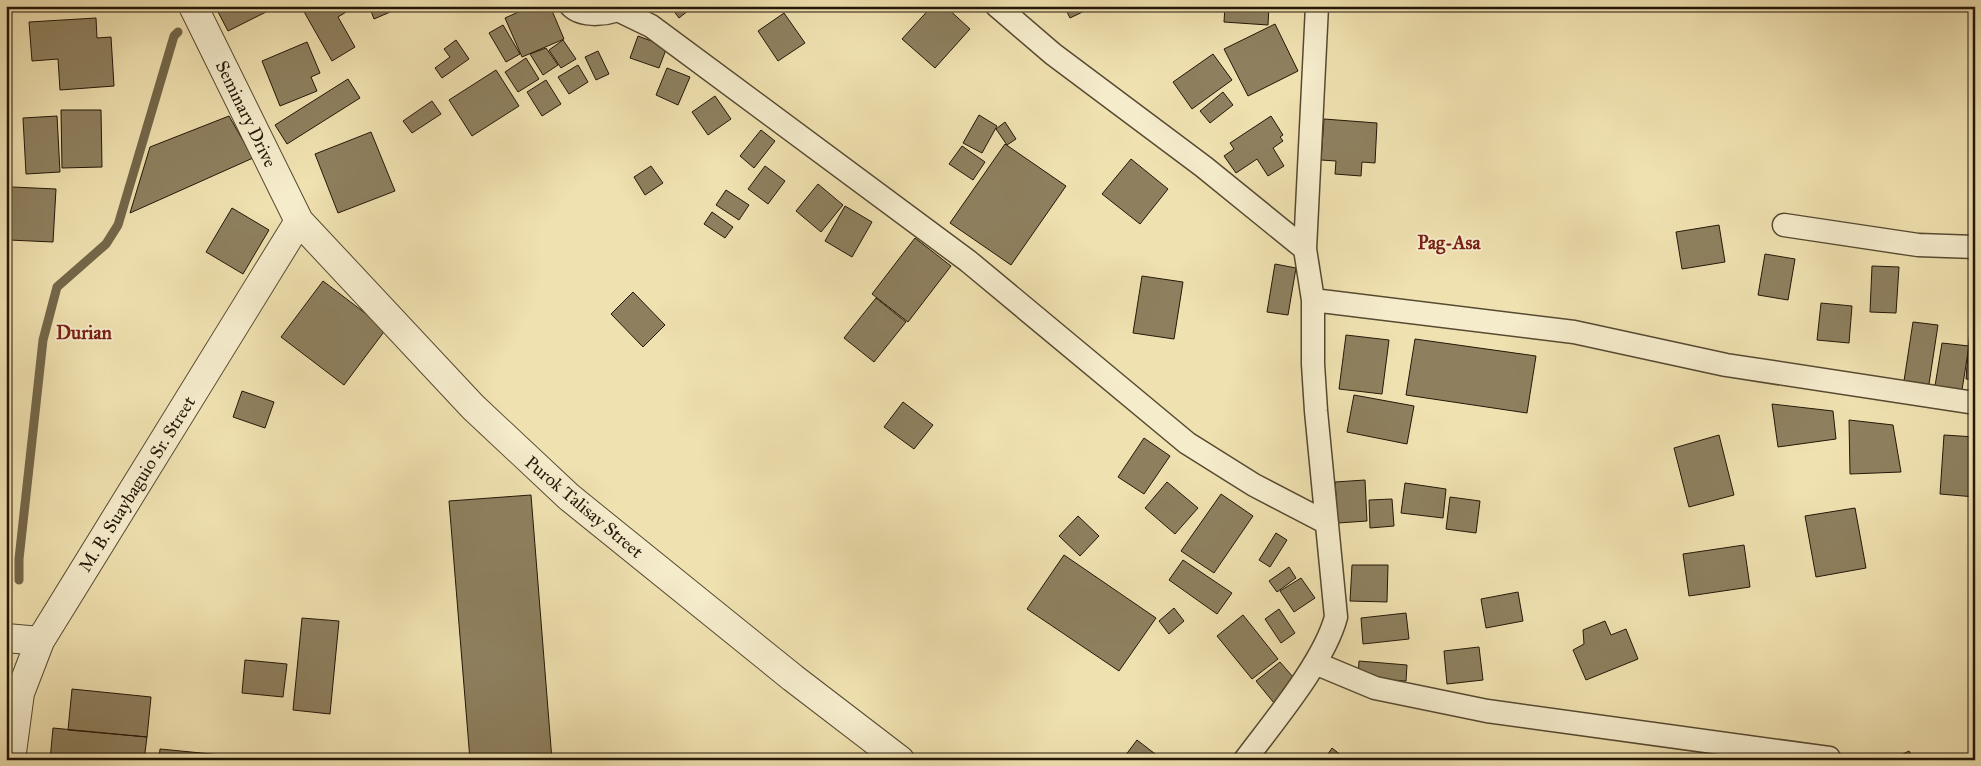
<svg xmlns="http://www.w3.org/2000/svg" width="1981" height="766" font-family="'IM FELL Great Primer',serif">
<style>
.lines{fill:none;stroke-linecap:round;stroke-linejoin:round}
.stream{stroke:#74674a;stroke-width:9}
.building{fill:#8e805f;stroke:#231707}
.minor-casing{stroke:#564a31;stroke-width:25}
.tertiary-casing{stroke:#564a31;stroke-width:30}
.minor{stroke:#f5eccc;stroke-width:22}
.tertiary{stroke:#f5eccc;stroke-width:28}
.labels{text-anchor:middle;stroke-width:4;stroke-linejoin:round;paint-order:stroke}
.street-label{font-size:18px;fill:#231707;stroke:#f5eccc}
.neighbourhood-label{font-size:19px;font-weight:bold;fill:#7a1f14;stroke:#f5eccc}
</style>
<rect width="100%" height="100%" fill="#f0e1b0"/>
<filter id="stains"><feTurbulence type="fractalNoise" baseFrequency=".004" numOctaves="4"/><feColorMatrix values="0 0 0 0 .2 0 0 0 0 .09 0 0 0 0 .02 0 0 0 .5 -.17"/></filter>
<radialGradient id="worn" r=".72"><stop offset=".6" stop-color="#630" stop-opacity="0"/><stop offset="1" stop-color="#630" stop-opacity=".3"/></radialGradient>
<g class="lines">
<!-- stream -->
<path class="stream" d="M19,580V559L43,340L57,287L106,244L118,225L174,36L178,32"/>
</g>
<!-- building -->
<path class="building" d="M220,6H274V8L228,31L216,8Z
M310,6H356L338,17L355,47L332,61L303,10Z
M369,6H404L374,19Z
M532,6H550L564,39L522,57L505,18Z
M670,6H694L679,18Z
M932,6H945L970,29L935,68L902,39Z
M1064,6H1093V7L1070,18Z
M1225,6H1269L1268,25L1224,22Z
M784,13L805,43L778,61L758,31Z
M96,18L97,38L111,37L114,86L60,90L58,59L32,61L29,22Z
M1275,24L1298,71L1248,96L1224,49Z
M503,25L520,54L506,62L489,33Z
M638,36L667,47L659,68L630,58Z
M456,40L469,59L442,78L435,68L450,57L444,49Z
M563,40L576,59L561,68L549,50Z
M307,42L320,73L311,77L317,91L280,106L262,61Z
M546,48L558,65L543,75L530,54Z
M598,51L609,74L596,80L585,57Z
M1213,54L1232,80L1192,109L1173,82Z
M526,58L539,79L518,92L505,72Z
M578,65L588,82L569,94L558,77Z
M667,68L690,77L678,105L656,95Z
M496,70L519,106L472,136L449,100Z
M348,79L360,98L287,144L275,125Z
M546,80L561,104L542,116L527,92Z
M1223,92L1233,105L1210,123L1200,111Z
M715,96L731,119L708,135L692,112Z
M432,101L441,114L412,133L403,121Z
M61,110H101L102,167L62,168Z
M979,115L997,126L982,153L963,143Z
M57,116L60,172L26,174L23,118Z
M229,116L253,158L130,213L150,147Z
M1271,116L1283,135L1280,137L1283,141L1273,148L1284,166L1268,176L1257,159L1236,173L1224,156L1234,149L1230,143Z
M1324,119L1377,123L1375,163L1362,162L1361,176L1335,174L1336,161L1321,160Z
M1005,122L1016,139L1007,145L996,129Z
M761,130L775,141L754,168L740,156Z
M371,132L395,191L338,213L315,154Z
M1005,144L1066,186L1011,265L950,223Z
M962,146L985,162L973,180L949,164Z
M1131,159L1168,189L1140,224L1102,194Z
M651,166L663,183L645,195L634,177Z
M765,166L785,181L768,204L748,189Z
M818,184L843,205L821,232L796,211Z
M12,187L56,189L53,242L9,240Z
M726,190L749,205L739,220L716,205Z
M845,206L872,222L852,257L825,241Z
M232,208L269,230L243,274L206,252Z
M712,212L733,227L725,238L704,224Z
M1719,225L1725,262L1682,269L1676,232Z
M915,238L951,266L908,322L872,294Z
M1765,254L1795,259L1788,300L1758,295Z
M1275,264L1296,268L1288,315L1267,312Z
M1872,266L1899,267L1896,313L1870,312Z
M1142,276L1183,282L1174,339L1133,333Z
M323,281L386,329L344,385L281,337Z
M633,292L665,325L643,347L611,314Z
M876,298L906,322L874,362L844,338Z
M1821,303L1852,306L1849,343L1817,340Z
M1913,322L1938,325L1929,384L1904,381Z
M1970,327L1975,328V380L1966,379Z
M1346,335L1389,340L1382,394L1339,389Z
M1415,339L1536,356L1527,413L1406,395Z
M1942,343L1969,346L1962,390L1935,386Z
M242,391L274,402L265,428L233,417Z
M1354,395L1414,406L1407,444L1347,432Z
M903,402L933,425L914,449L884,427Z
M1772,404L1833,411L1836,439L1778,447Z
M1849,420L1893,425L1901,472L1850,474Z
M1719,435L1734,495L1689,507L1674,448Z
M1944,435L1975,437V497L1940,494Z
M1144,438L1170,456L1144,494L1118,477Z
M1365,480L1367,521L1338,523L1335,482Z
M1167,482L1198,508L1175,534L1145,508Z
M1405,483L1446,489L1443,518L1401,513Z
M1221,494L1253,516L1214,573L1181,551Z
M531,495L552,760H470L449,501Z
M1450,497L1480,501L1476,533L1446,529Z
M1392,499L1394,526L1370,528L1369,500Z
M1855,508L1866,568L1816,577L1805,516Z
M1078,516L1099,536L1080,556L1059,536Z
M1276,533L1287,540L1270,567L1259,560Z
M1744,545L1750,587L1689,596L1683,554Z
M1064,555L1156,618L1119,671L1027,609Z
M1183,560L1232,593L1217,614L1169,580Z
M1352,565H1388L1387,602L1350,601Z
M1289,567L1296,578L1277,592L1269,581Z
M1301,578L1315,598L1294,612L1280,591Z
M1518,592L1523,621L1486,628L1481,599Z
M1174,608L1184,621L1169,634L1159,621Z
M1279,609L1295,633L1281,643L1265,619Z
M1406,613L1409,639L1363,644L1361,618Z
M1243,615L1278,659L1252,679L1217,636Z
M302,618L339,621L330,714L293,710Z
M1605,621L1611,635L1626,629L1638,659L1586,680L1573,650L1584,644L1583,630Z
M1479,647L1483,680L1447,684L1444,651Z
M245,660L287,664L283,697L242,693Z
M1359,661L1407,665L1406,681L1358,678Z
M1280,662L1293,677L1274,703L1256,681Z
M72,689L151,697L147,737L68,730Z
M53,728L147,737L144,760H50Z
M1137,740L1163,760H1122Z
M1332,748L1347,760H1324Z
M160,749L222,755L221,760H159Z
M1909,751L1914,760H1891Z
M1302,754L1309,760H1298Z"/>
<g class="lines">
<defs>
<path id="minor" d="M571,6C582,17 611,16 623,6
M997,6L1053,54L1204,167L1305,249
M618,10L651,26L968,261L1187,443L1254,485L1327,523
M1784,225L1918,245L1975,247
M1313,300L1574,332L1726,365L1975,403
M1315,663L1375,688L1487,711L1829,758
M1245,760C1274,721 1324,662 1336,617L1316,411L1313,364V300L1305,249L1317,6"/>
<path id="tertiary" d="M193,6L299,221L473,407L569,497L793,678L900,760
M6,638L40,641
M11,760L20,693L40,641L299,221"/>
</defs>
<!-- minor casing -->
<use href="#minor" class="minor-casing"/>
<!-- tertiary casing -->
<use href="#tertiary" class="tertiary-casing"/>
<!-- minor -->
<use href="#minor" class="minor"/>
<!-- tertiary -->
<use href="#tertiary" class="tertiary"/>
</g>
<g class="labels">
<!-- street labels -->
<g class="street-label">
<text transform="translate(246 114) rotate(64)" y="6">Seminary Drive</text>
<text transform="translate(137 484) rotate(-58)" y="6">M. B. Suaybaguio Sr. Street</text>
<text transform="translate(584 507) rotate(40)" y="6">Purok Talisay Street</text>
</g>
<!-- neighbourhood labels -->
<g class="neighbourhood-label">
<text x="1449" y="249">Pag-Asa</text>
<text x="84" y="339">Durian</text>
</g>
</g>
<!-- margin -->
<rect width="1981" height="766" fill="none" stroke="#f0e1b0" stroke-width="25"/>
<rect x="8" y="8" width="1966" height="751" fill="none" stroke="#231707" stroke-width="2.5"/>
<rect x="12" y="12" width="1956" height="741" fill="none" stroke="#231707"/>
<rect width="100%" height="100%" filter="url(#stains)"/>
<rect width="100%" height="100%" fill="url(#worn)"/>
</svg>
